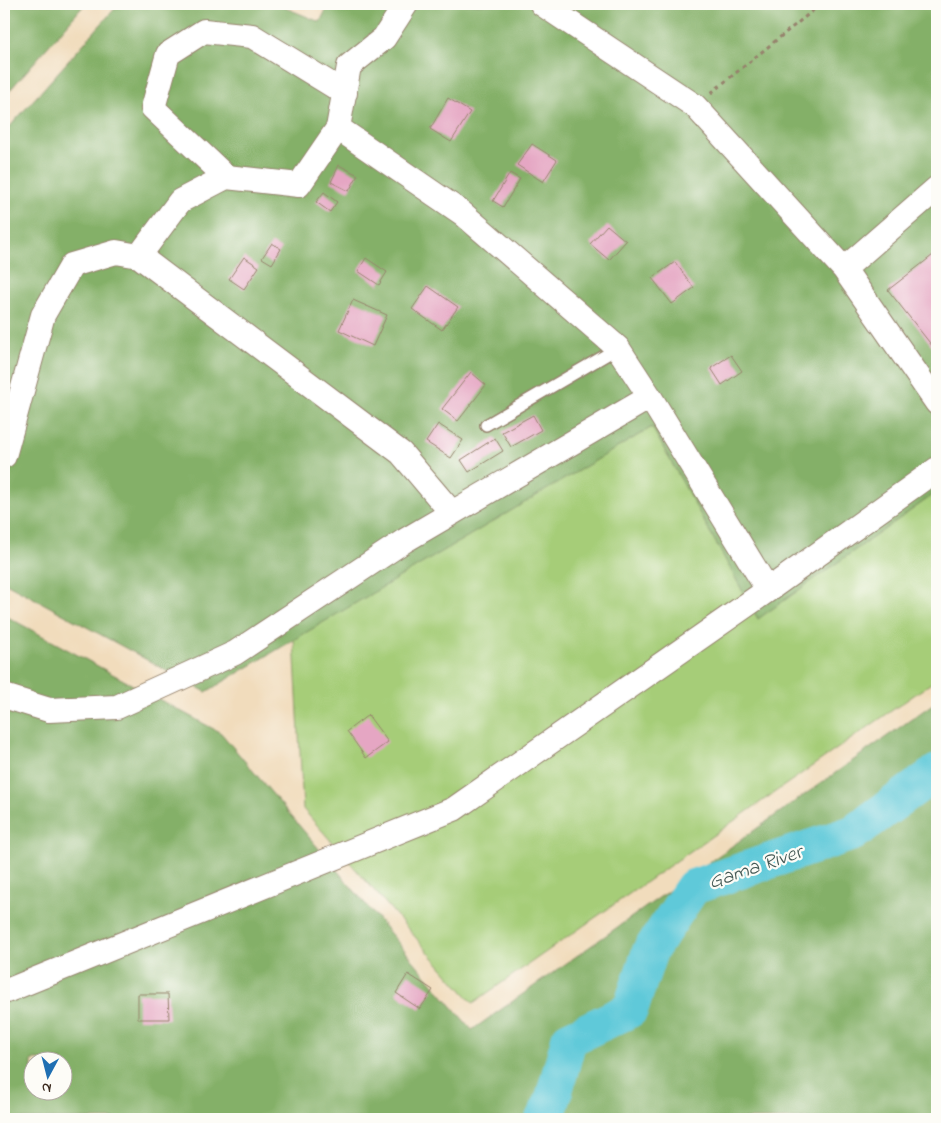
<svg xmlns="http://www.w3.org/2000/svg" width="941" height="1123" font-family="'Indie Flower',sans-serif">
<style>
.green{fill:#a6cd78;stroke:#707c4b}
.forest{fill:#84b068;stroke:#606d43;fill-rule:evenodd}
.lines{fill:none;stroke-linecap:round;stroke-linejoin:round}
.river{stroke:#5fc9d9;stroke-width:36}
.building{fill:#e5a6c3}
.lane-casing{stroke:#96836d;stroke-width:14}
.street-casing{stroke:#96836d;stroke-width:26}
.path{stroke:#96836d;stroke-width:3;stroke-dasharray:4 4;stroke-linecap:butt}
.lane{stroke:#fff;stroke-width:11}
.street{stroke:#fff;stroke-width:24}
.labels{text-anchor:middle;stroke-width:4.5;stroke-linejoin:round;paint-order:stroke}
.water-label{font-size:21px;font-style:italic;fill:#465a56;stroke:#fdfcf7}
</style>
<rect width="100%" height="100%" fill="#fdfcf7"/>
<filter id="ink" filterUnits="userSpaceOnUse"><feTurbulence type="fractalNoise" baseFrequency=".02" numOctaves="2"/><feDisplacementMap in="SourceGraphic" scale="10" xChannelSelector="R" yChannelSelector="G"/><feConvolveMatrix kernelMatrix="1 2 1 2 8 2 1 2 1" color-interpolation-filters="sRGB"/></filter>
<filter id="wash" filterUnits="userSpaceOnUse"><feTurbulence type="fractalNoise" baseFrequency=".0096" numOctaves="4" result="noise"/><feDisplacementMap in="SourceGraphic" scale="20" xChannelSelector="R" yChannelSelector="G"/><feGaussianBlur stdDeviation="1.12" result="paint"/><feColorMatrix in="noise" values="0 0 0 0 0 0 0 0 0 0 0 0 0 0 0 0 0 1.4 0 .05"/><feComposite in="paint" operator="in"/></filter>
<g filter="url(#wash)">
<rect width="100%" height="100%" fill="#f1dcbc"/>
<!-- green -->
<path class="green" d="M652,427L758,618L937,492V679L473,1003L303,809L294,639Z"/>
<!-- forest -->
<path class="forest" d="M4,4H85L4,97Z
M119,4H276L320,22L329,4H937V492L758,619L652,427L206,692L4,582V133Z
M4,615L221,733L472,1030L937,701V1119H4ZM32,1060H62V1090H32Z"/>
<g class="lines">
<!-- river -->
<path class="river" d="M543,1119L552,1102L569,1039L630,1010L650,951L693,887L853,833L937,772"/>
</g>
<g id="blocks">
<!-- building -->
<path class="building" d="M448,98L470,112L451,142L430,129Z
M532,144L557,160L543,182L517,165Z
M339,165L358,175L349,191L331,182Z
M510,173L520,179L503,207L493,201Z
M324,192L337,202L330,212L316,202Z
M607,225L626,241L609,260L590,244Z
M272,243L281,249L272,264L262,258Z
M937,252V352L888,290Z
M244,257L259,267L244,289L229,279Z
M366,258L387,272L379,285L358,271Z
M675,262L694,288L672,304L652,278Z
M428,286L458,307L442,330L412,309Z
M353,300L387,315L373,346L339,330Z
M731,355L742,371L722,385L711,368Z
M471,372L486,385L458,421L442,409Z
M533,415L541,430L511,447L502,432Z
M438,424L463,440L451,458L426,442Z
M495,438L503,451L469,472L461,460Z
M368,715L388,742L366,758L347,731Z
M408,974L433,990L420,1009L396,993Z
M138,994H168L169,1019H138Z"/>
</g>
</g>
<g filter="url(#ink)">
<use href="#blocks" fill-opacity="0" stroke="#96836d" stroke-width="1"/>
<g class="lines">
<defs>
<path id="lane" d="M486,425L618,348"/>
<path id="street" d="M542,4L695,106L844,269L937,403
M338,128L462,213L618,348L650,397L768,590
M226,177L153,108L168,54L204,31L252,36L345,93
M139,256L180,201L226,177L299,185L338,128L349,66L384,38L406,4
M844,269L937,188
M4,456L43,315L72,265L116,252L139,256L401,453L452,513
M4,696L49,710L117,707L235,653L404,541L650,397
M4,992L454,809L768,590L937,469"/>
</defs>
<!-- lane casing -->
<use href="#lane" class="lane-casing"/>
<!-- street casing -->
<use href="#street" class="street-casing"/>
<!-- path -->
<path class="path" d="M711,93L821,4"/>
<!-- lane -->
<use href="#lane" class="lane"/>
<!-- street -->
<use href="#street" class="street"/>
</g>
</g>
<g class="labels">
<!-- water labels -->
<g class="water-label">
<text transform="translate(755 866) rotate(-19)" y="7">Gama River</text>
</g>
</g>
<!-- margin -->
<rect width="941" height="1123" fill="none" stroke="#fdfcf7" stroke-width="20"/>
<!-- north arrow -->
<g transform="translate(48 1076) rotate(187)"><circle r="24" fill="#fdfcf7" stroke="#afa8a0"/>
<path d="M0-4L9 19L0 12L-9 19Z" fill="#1f6fb2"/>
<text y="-8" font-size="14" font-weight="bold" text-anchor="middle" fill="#3b2a1e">N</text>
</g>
</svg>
